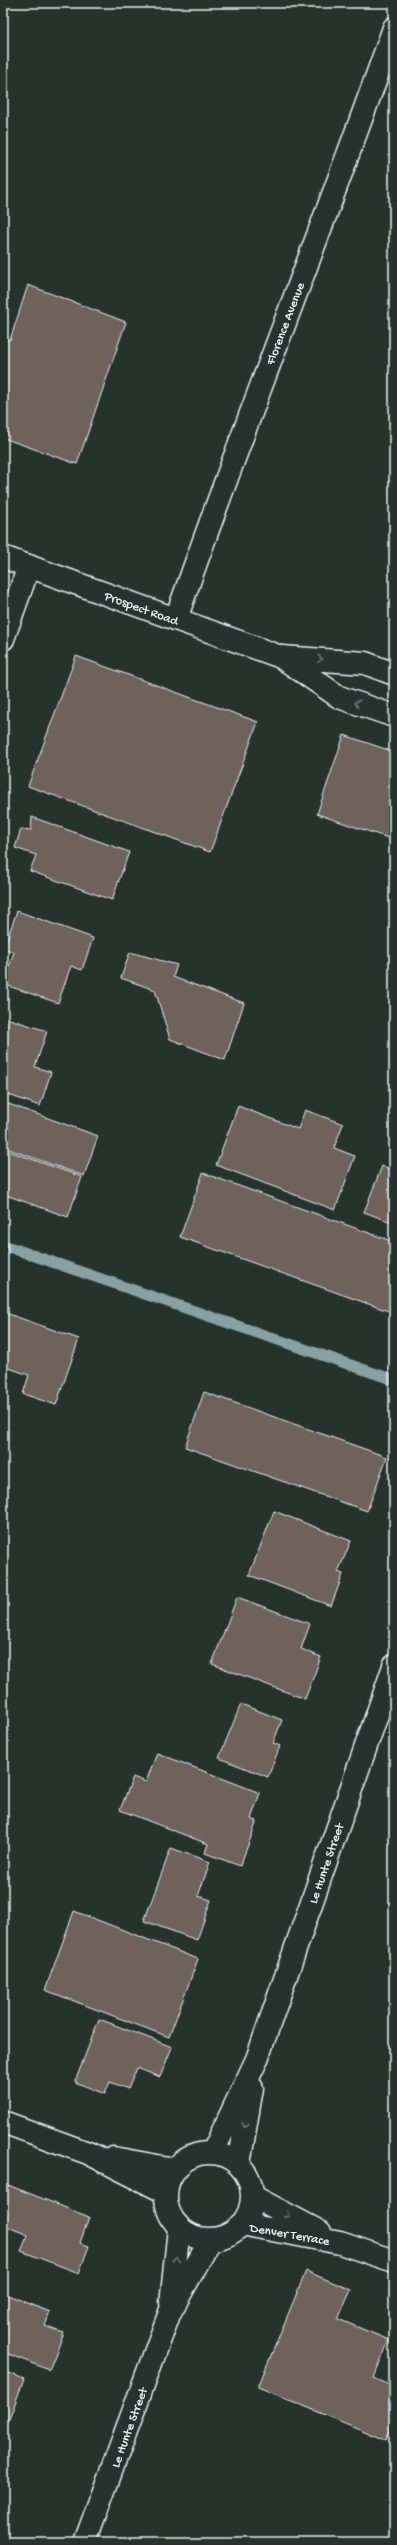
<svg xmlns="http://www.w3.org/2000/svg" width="397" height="2545" font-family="'Gochi Hand',sans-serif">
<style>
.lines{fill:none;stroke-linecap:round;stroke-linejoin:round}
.stream{stroke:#88a1a5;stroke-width:11}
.building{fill:#6e625a;stroke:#e8f1f8}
.minor-casing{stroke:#e8f1f8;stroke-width:25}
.major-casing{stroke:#e8f1f8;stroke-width:25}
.minor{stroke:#26332d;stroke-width:22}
.major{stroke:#26332d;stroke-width:22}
.oneway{stroke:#6a7674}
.labels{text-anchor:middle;stroke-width:3.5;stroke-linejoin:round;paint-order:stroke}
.street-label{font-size:13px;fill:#e8f1f8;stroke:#26332d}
</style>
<rect width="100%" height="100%" fill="#26332d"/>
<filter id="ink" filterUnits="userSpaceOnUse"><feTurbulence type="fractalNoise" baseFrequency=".025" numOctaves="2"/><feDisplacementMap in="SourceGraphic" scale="8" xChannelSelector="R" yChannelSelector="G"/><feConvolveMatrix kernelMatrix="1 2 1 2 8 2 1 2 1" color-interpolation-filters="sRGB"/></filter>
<g filter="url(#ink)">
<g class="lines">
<!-- stream -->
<path class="stream" d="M3,1245L394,1380"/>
</g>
<!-- building -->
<path class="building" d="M28,285L126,322L77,464L3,438V338L10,340Z
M76,656L258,722L210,852L28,786Z
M344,735L394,752V840L317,814Z
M32,817L129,852L112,900L30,871L36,855L15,848L21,829L31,830Z
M17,911L93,938L82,970L71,966L58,1003L3,984L14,952L4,948Z
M130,952L177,965L173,977L244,1003L225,1060L170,1039L155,990L121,978Z
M3,1017L47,1031L35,1067L51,1072L40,1106L3,1093Z
M3,1102L98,1136L84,1176L3,1147Z
M238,1106L298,1129L305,1110L343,1124L334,1148L355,1156L335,1210L216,1165Z
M3,1149L82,1177L68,1217L3,1194Z
M382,1166L394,1170V1223L364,1212Z
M203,1173L394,1242V1313L180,1237Z
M3,1312L79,1339L56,1405L23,1394L29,1375L3,1366Z
M204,1392L387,1457L367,1511L185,1447Z
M274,1511L351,1541L338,1572L343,1574L331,1606L249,1575Z
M237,1597L310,1624L301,1649L321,1657L305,1699L212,1664Z
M241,1704L282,1720L273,1743L280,1746L268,1777L219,1758Z
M157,1753L260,1793L251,1819L257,1821L240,1866L205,1853L208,1844L120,1810L133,1777L146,1782Z
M171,1848L210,1862L198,1896L211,1900L197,1940L144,1921Z
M74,1911L198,1959L169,2037L45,1990Z
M99,2019L172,2047L160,2077L137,2068L128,2089L110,2082L105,2094L75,2082Z
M8,2185L89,2217L80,2243L89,2246L79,2273L21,2251L28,2235L3,2225V2197Z
M306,2271L351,2290L338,2319L389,2340L374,2378L394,2387V2422L386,2440L258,2387Z
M3,2293L50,2312L45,2326L64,2333L49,2370L3,2352Z
M3,2371L24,2379L7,2425L3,2423Z
M3,2466L8,2468L3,2483Z"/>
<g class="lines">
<defs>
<path id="minor" d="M176,619C245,421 324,226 394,28
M3,639L29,566
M3,2122L88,2153L165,2192
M213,2152L257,2059L394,1666
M166 2196a43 43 0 1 1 86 0a43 43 0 1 1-86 0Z
M113,2158L174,2169
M239,2164L252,2088
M252,2196L320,2232
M241,2224L340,2243L394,2261
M171,2303L179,2228
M85,2542L170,2312L211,2239"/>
<path id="major" d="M3,557L281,657L339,697L394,716
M282,657L365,663L394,674"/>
</defs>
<!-- minor casing -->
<use href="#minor" class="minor-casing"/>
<!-- major casing -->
<use href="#major" class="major-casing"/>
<!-- minor -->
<use href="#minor" class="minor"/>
<!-- major -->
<use href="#major" class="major"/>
</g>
<!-- one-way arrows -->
<defs><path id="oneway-chevron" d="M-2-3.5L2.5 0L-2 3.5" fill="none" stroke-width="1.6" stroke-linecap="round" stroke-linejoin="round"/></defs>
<g class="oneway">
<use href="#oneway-chevron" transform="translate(320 659) rotate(4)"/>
<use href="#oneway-chevron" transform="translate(357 703) rotate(-161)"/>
<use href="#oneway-chevron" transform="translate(245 2125) rotate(100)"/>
<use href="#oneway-chevron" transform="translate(287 2215) rotate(28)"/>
<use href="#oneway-chevron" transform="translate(176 2259) rotate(-84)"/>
</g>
</g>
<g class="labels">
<!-- street labels -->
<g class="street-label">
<text transform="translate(284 323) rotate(-69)" y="5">Florence Avenue</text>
<text transform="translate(142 607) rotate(20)" y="5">Prospect Road</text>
<text transform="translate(325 1863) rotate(-71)" y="5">Le Hunte Street</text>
<text transform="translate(290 2233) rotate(10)" y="5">Denver Terrace</text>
<text transform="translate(128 2427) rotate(-70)" y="5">Le Hunte Street</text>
</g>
</g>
<!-- margin -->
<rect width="397" height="2545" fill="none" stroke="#26332d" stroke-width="16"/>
<rect x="8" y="8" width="381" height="2529" fill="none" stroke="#e8f1f8" stroke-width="1.5" filter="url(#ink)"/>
</svg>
